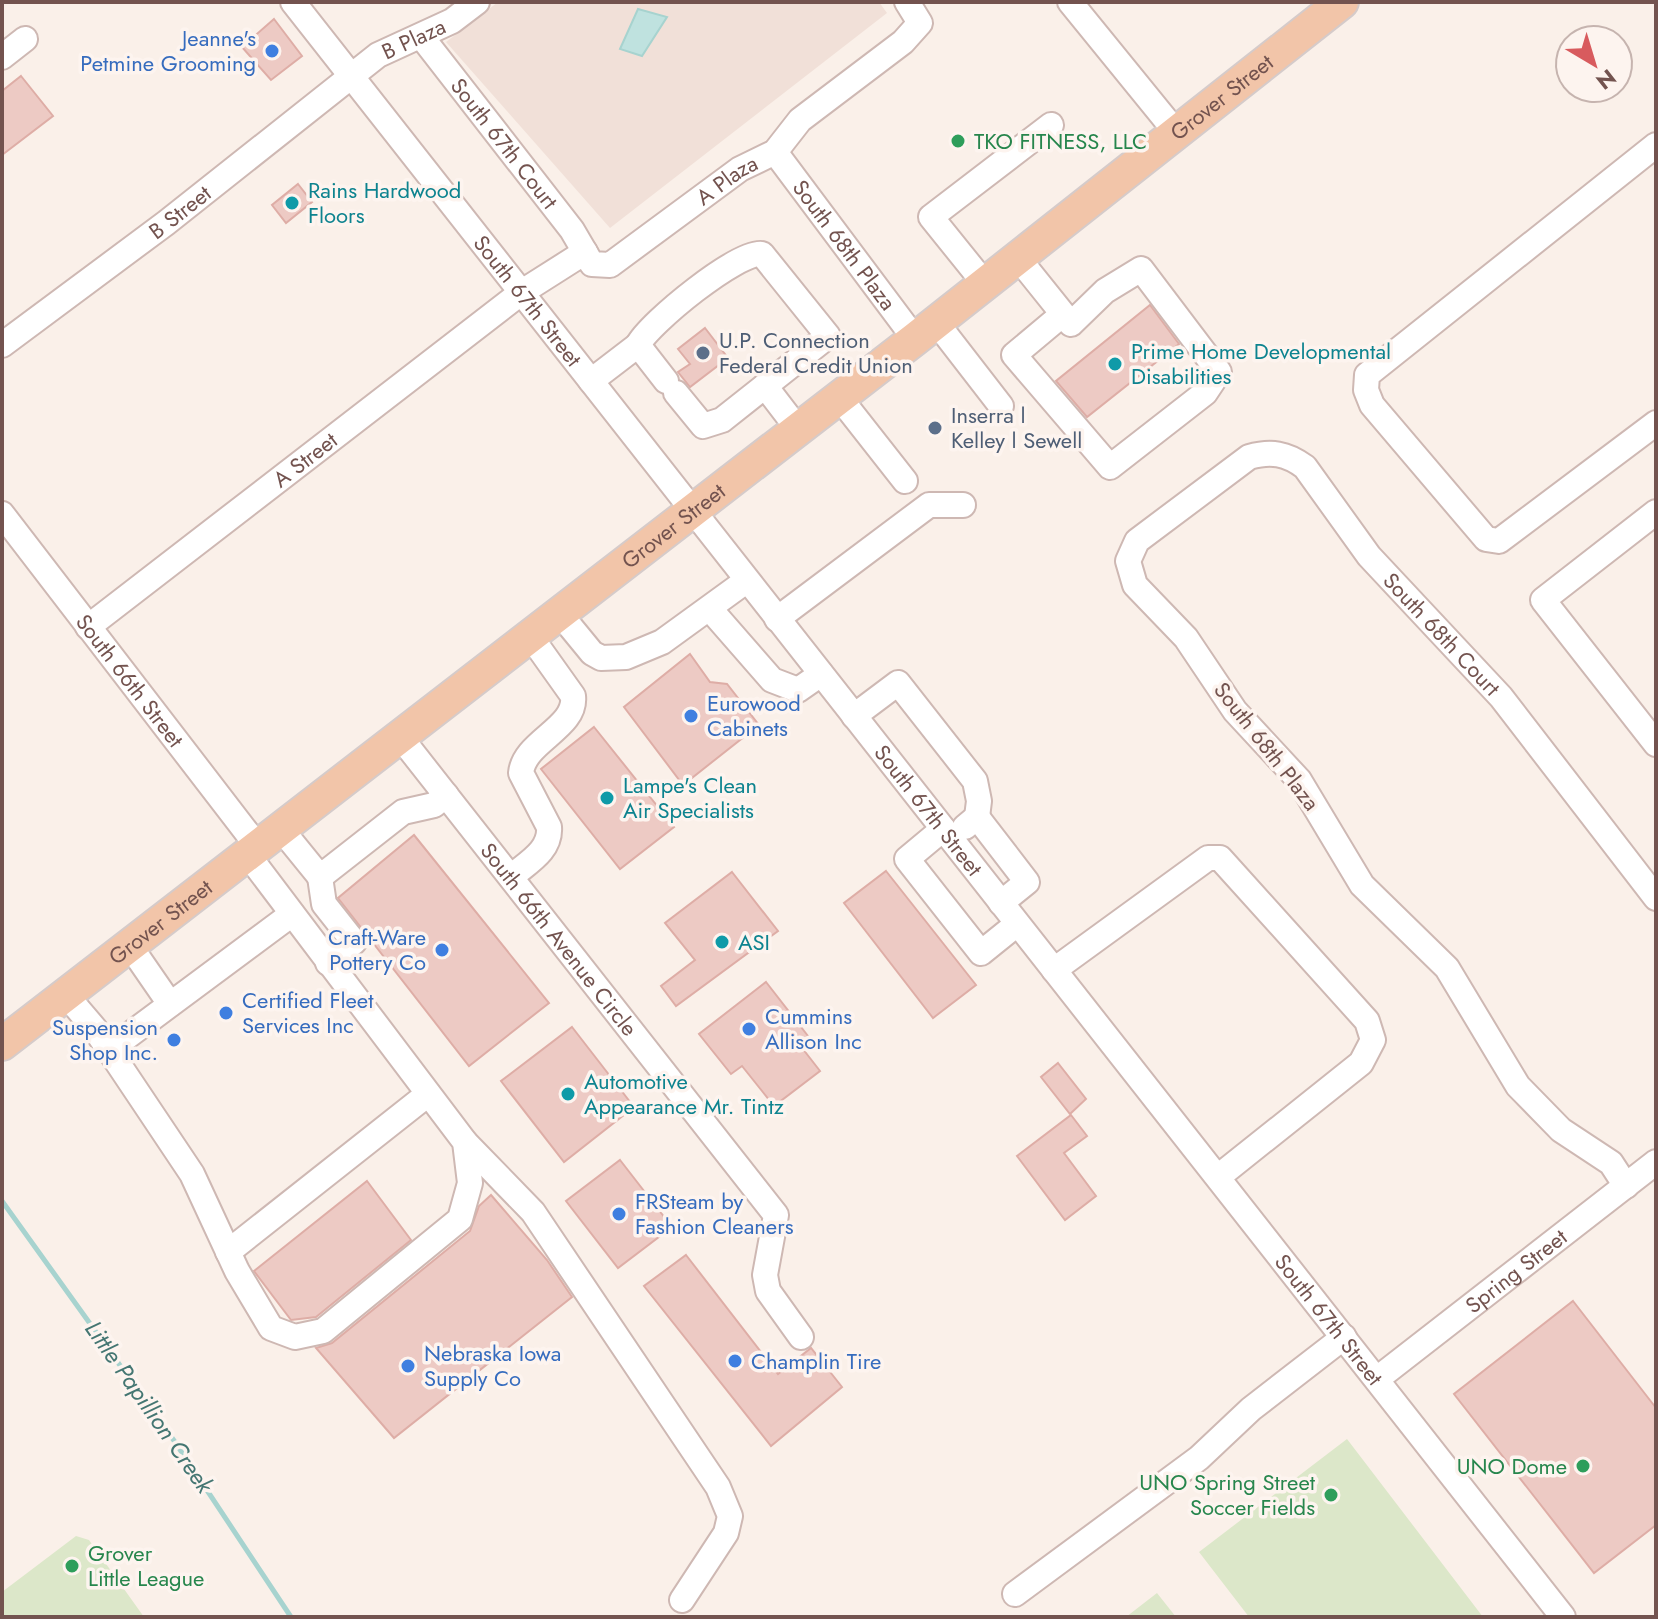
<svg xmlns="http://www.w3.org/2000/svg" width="1658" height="1619" font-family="Jost,sans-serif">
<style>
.residential{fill:#f1e0d8}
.green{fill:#dce7c9}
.water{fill:#bfe2df;stroke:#a7d3cf;stroke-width:2}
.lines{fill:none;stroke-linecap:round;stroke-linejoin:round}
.stream{stroke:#a7d3cf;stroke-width:5}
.building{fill:#edcac4;stroke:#deada6;stroke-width:2}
.minor-casing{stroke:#ceb8b3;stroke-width:28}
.major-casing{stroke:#d5cbca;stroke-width:36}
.minor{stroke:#fff;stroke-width:24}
.major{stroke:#f2c5a9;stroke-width:32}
.shop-dot{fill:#3f7fe0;stroke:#fdf4ef;stroke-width:3}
.leisure-dot{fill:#2e9e5b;stroke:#fdf4ef;stroke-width:3}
.culture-dot{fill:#0f9aa8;stroke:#fdf4ef;stroke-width:3}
.service-dot{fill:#5c6f8a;stroke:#fdf4ef;stroke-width:3}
.labels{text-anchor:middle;stroke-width:7;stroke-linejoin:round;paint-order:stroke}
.shop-label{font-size:22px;fill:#366cbe;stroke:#fdf4ef;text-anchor:start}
.street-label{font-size:22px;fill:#73534f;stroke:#fdf4ef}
.leisure-label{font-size:22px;fill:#27864d;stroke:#fdf4ef;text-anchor:start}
.culture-label{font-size:22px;fill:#0d838f;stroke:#fdf4ef;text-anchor:start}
.service-label{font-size:22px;fill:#4e5e75;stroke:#fdf4ef;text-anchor:start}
.water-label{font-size:24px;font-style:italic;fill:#447672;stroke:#fdf4ef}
</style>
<rect width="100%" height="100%" fill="#faf0e9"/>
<!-- residential -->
<path class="residential" d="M498,2H879L887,13L610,228L446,42Z"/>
<!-- green -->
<path class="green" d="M1347,1439L1483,1617H1249L1199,1552Z
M76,1536L89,1540L144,1617H2V1592Z
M1157,1593L1176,1617H1126Z"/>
<!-- water -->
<path class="water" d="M638,9L667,17L642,56L620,49Z"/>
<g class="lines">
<!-- stream -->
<path class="stream" d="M2,1201L175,1442L291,1617"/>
</g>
<!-- building -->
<path class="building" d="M274,19L302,56L271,80L242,47Z
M21,76L53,116L2,155V91Z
M298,184L312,202L286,223L272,205Z
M1150,305L1179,344L1087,417L1056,381Z
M705,328L728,358L690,387L678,372L690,364L678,349Z
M690,654L710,682L727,684L759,725L683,785L624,707Z
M594,727L674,827L620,869L541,769Z
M414,835L549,1003L469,1066L338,898Z
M886,871L976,985L933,1018L844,903Z
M732,872L778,931L676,1006L661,986L695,960L665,923Z
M766,982L808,1036L799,1044L820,1071L774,1106L742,1066L731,1074L699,1034Z
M572,1027L634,1107L564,1162L501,1081Z
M1058,1063L1086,1099L1070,1114L1041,1077Z
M1071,1115L1087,1136L1064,1153L1096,1196L1065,1220L1017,1156Z
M620,1160L672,1227L618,1268L566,1201Z
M367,1181L411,1240L316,1317L291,1320L254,1271Z
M491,1195L547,1260L572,1297L394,1438L316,1348L332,1343L470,1231L479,1206Z
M686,1255L778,1374L811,1348L842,1387L771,1446L644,1286Z
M1573,1301L1656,1408V1525L1594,1573L1454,1394Z"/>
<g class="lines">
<defs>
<g id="minor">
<path id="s1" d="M293,2L1563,1617"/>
<path d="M1070,2L1175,131"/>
<path id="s2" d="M421,36L572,230L589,259L592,264L610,265L740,169L775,152L800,120L903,42L920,23L907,2"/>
<path d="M2,57L25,39"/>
<path d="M1656,145L1367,375L1366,390L1372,405L1486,539L1499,541L1656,423"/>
<path id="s3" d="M775,152L915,339"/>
<path d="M1018,258L1071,324L1105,291L1141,269L1219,372L1205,393L1110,467L1014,355L1063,314"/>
<path d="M985,284L931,217L1051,125"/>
<path d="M936,322L1001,406"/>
<path id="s4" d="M2,345L166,223L378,55L452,21L477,2"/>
<path d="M638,345C649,323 739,250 762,254L828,336L765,386"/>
<path d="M591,381L638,345L666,381"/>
<path d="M676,393L703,426L722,420L765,386L798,429"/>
<path d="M839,397L905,481"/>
<path d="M1656,512L1543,600L1656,744"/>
<path id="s5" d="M2,514L258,847"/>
<path d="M710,609L772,680L798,690L821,674"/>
<path d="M560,614L592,653L601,658L626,657L662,642L746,581"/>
<path d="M777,619L929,505H963"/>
<path id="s6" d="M88,627L522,292L585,252"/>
<path d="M854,716L898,683L975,781L979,801L977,817"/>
<path id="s7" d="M401,738L776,1215L765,1275L768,1291L801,1337"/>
<path d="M965,827L977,817L1027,882L1001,903"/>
<path d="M281,829L320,877L403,812L434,805L446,795"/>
<path d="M943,829L907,859L981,953L1017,924"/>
<path d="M320,877L324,904L354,942L328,963"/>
<path d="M511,877C527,863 551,851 549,827L521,773C524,741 577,728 573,696L531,637"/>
<path d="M130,946L170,1004"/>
<path d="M1054,970L1208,858H1220L1367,1021L1373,1040L1361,1063L1218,1177"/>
<path d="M66,995L95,1029L192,1174L237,1271L271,1328L295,1337L323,1331L460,1219L470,1183L465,1142L248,855"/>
<path d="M109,1050L292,914"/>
<path d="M465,1142L533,1212L718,1487L730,1516L726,1533L682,1600"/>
<path id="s8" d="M1626,1186L1611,1163L1561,1130L1518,1086L1447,968L1362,885L1299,780L1235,711L1186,638L1135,585L1128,561L1137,541L1249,457C1271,451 1286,453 1305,467L1369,556L1501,697L1656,898"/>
<path d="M228,1252L428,1094"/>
<path id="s9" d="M1377,1379L1656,1162"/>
<path d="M1015,1594L1199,1458L1251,1409L1344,1337"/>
</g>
<g id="major">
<path id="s10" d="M2,1044L915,339L1342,2"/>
</g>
</defs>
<!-- minor casing -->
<use href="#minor" class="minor-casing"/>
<!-- major casing -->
<use href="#major" class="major-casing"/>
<!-- minor -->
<use href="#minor" class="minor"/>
<!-- major -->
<use href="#major" class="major"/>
</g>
<!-- markers -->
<g class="shop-dot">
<circle cx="272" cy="51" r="8"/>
<circle cx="691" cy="716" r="8"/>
<circle cx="442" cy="950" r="8"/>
<circle cx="226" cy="1013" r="8"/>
<circle cx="749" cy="1029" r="8"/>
<circle cx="174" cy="1040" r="8"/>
<circle cx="619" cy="1214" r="8"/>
<circle cx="735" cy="1361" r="8"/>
<circle cx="408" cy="1366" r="8"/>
</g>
<g class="leisure-dot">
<circle cx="958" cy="141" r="8"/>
<circle cx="1583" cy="1466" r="8"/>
<circle cx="1331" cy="1495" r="8"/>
<circle cx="72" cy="1566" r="8"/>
</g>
<g class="culture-dot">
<circle cx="292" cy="203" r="8"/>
<circle cx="1115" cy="364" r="8"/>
<circle cx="607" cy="798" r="8"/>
<circle cx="722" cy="942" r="8"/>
<circle cx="568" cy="1094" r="8"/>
</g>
<g class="service-dot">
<circle cx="703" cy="353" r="8"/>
<circle cx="935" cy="428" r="8"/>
</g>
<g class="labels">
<!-- shop labels -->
<g class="shop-label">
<text x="256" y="46" text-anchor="end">Jeanne's<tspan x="256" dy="25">Petmine Grooming</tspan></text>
<text x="707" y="711">Eurowood<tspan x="707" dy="25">Cabinets</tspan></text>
<text x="426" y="945" text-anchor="end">Craft-Ware<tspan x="426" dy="25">Pottery Co</tspan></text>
<text x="242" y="1008">Certified Fleet<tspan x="242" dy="25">Services Inc</tspan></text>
<text x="765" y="1024">Cummins<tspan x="765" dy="25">Allison Inc</tspan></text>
<text x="158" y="1035" text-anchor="end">Suspension<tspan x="158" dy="25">Shop Inc.</tspan></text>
<text x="635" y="1209">FRSteam by<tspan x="635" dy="25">Fashion Cleaners</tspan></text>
<text x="424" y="1361">Nebraska Iowa<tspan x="424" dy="25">Supply Co</tspan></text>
<text x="751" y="1369">Champlin Tire</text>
</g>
<!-- street labels -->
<g class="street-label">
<text dy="8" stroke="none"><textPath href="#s4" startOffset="514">B Plaza</textPath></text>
<text dy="8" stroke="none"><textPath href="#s10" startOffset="1544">Grover Street</textPath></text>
<text dy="8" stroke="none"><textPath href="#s2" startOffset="136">South 67th Court</textPath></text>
<text dy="8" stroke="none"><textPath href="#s2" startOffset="448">A Plaza</textPath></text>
<text dy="8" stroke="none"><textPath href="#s4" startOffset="222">B Street</textPath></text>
<text dy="8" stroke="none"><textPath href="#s3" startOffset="116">South 68th Plaza</textPath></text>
<text dy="8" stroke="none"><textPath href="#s1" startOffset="380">South 67th Street</textPath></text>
<text dy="8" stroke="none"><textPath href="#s6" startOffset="274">A Street</textPath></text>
<text dy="8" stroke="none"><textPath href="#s10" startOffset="848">Grover Street</textPath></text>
<text dy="8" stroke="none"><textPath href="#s8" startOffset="1246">South 68th Court</textPath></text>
<text dy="8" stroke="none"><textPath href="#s5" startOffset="210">South 66th Street</textPath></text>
<text transform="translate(1267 746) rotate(52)" y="8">South 68th Plaza</text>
<text dy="8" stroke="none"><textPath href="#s1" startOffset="1028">South 67th Street</textPath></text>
<text dy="8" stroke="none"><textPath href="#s10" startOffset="200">Grover Street</textPath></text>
<text dy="8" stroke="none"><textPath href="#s7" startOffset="256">South 66th Avenue Circle</textPath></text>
<text dy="8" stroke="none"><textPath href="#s9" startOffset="176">Spring Street</textPath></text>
<text dy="8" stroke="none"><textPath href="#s1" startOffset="1676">South 67th Street</textPath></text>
</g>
<!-- leisure labels -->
<g class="leisure-label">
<text x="974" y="149">TKO FITNESS, LLC</text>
<text x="1567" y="1474" text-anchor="end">UNO Dome</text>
<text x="1315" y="1490" text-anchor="end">UNO Spring Street<tspan x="1315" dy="25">Soccer Fields</tspan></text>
<text x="88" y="1561">Grover<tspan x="88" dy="25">Little League</tspan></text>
</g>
<!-- culture labels -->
<g class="culture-label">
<text x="308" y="198">Rains Hardwood<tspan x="308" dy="25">Floors</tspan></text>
<text x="1131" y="359">Prime Home Developmental<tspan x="1131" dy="25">Disabilities</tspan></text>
<text x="623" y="793">Lampe's Clean<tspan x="623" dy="25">Air Specialists</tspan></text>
<text x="738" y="950">ASI</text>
<text x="584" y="1089">Automotive<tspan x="584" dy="25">Appearance Mr. Tintz</tspan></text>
</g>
<!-- service labels -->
<g class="service-label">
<text x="719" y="348">U.P. Connection<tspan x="719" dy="25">Federal Credit Union</tspan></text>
<text x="951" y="423">Inserra l<tspan x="951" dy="25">Kelley l Sewell</tspan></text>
</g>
<!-- water labels -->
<g class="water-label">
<text transform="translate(149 1407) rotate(55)" y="8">Little Papillion Creek</text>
</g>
</g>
<!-- border -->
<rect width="1658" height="1619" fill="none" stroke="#73534f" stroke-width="8"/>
<!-- north arrow -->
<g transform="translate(1594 64) rotate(142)"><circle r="38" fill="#fdf4ef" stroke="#c6b4af" stroke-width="2"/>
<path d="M0-6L14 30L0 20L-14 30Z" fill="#d85b5e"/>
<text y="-12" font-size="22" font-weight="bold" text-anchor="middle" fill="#73534f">N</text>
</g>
</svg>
